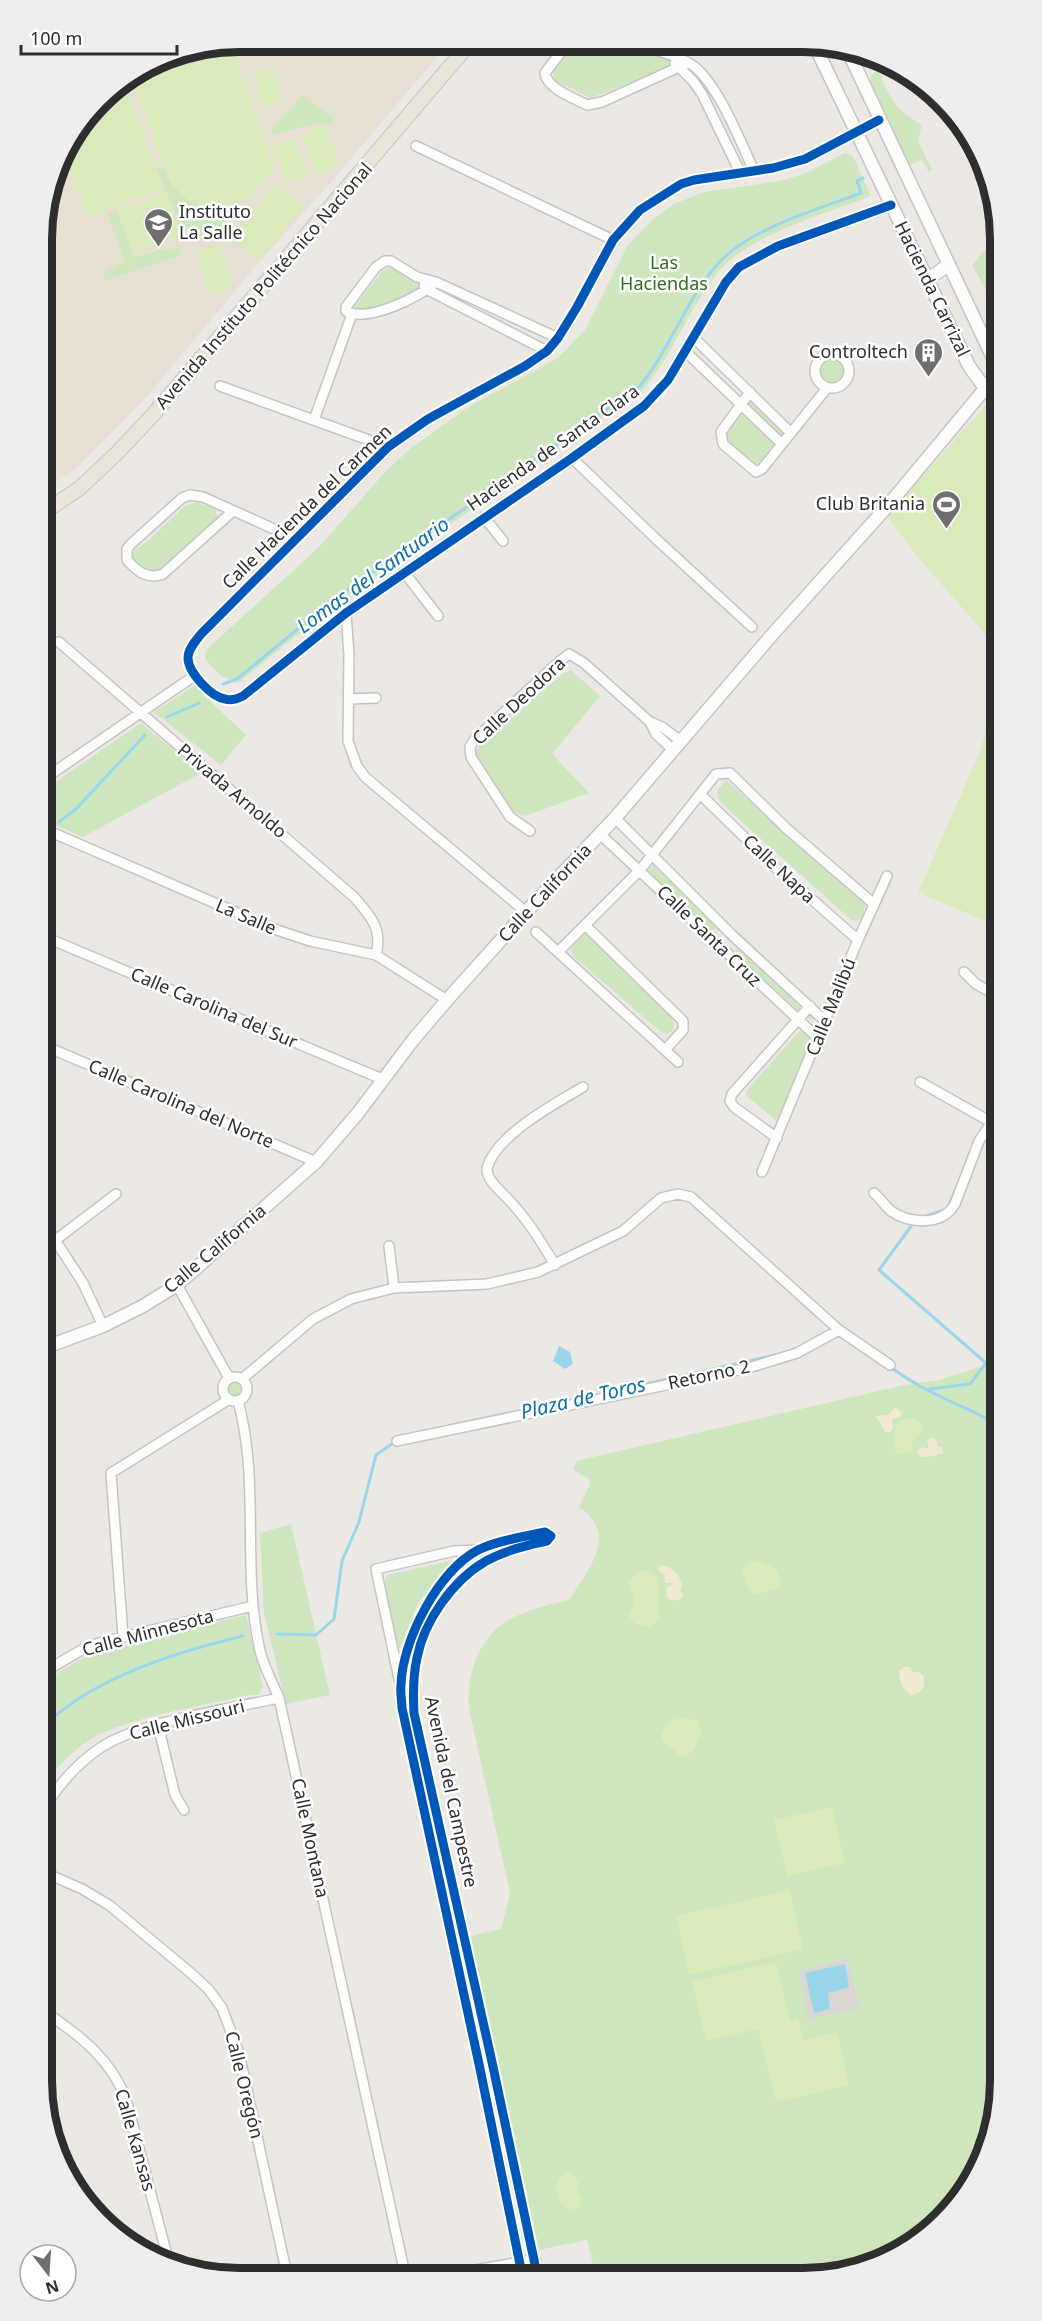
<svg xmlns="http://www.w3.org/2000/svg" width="1042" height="2321" font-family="'Noto Sans',sans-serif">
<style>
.education{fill:#e6e0d3}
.green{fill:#cee6be}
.sand{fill:#f0ead3}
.pitch{fill:#d9eabb}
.plaza{fill:#dad6d2}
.water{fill:#99d6ec}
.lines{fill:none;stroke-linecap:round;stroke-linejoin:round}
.stream{stroke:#99d6ec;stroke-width:3}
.street-casing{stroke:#c5c4c5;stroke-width:12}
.secondary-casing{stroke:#c5c4c5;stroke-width:15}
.primary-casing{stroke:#c6c5c4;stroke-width:16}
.street{stroke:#fcfcfb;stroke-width:9}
.secondary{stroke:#fcfcfb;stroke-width:12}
.primary{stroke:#e8e4d6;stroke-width:14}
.cycleway-casing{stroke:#fff;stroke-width:13}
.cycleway{stroke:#0057b8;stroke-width:9}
.labels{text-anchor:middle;stroke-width:5;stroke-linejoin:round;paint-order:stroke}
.poi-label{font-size:18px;fill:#2e2e2e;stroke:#fff;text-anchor:end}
.park-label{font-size:18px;fill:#2c6e1b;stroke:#fff}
.street-label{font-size:18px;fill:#2e2e2e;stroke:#fff}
.water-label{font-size:20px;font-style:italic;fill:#0d6fa3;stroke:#fff}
.rim{fill:none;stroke:#2e2e2e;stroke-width:8}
</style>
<rect width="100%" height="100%" fill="#ece8e4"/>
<!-- education -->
<path class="education" d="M240,42L449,43L332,181L255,267L149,394L75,470L43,490L42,227L63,152L109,91L164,57Z"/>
<!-- green -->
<path class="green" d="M575,44H629L677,64L591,98L555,81L553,72Z
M878,71C892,101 893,107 922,125L918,141L932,169L929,172L921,160L909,165L870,85L871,75Z
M303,95L335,120L329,124L317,123L276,134L270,132Z
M845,153L853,156L871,196C827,213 750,235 720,270C689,306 674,354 643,390L332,607L238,683L221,676L205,659L206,650L319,547L386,471L411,448L468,407L558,358L585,330L628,245L651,221L674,204L704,192L780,181L804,174Z
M163,166C173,193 194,208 222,208L227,227L200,237L179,221L156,168Z
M117,210L134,258L160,250L180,248L181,255L105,281L103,272L125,262L107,213Z
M993,241V285L986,290L972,265Z
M392,266L428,283L369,313L351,311L383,270Z
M818 371a14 14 0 1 1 28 0a14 14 0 1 1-28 0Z
M750,401L786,434L760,465H755L725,440V435Z
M196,502L215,509L219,521C206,533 171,573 154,573C144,573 137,564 131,558L134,550L148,541L185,506Z
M571,670L600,696L552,754L589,793L525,816L513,812L475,756L479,746L562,674Z
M194,686L246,735L221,765L154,712Z
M141,723L201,773L83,837L44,820V790Z
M726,780L865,904L863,917L858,921L851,920L720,802L717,790Z
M654,863L719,924L713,931L648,871Z
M585,934L590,936L672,1018L674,1023L672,1031L666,1034L661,1032L573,956L571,948Z
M741,943L817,1017L812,1020L804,1016L734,951Z
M803,1027L812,1038L779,1119L775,1120L746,1095L747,1090Z
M986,1365L997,1369L1000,2094L985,2157L959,2202L912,2246L854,2272L595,2273L587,2240L539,2250L467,1937L501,1929L510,1893L469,1709C467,1679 475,1646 500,1626C517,1612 548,1605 569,1600C588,1570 620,1534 579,1507L590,1484L588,1478L573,1470L576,1461L904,1385L939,1380Z
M224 1390a9 9 0 1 1 18 0a9 9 0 1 1-18 0Z
M291,1524L330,1695L286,1704L264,1613L260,1533Z
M450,1561L451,1562L418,1603L400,1648L397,1649L383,1588L387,1575Z
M246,1615L263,1687L258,1695H249C200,1706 147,1714 100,1734C83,1741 59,1764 48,1779L47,1680L63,1669L93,1653Z"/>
<!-- sand -->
<path class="sand" d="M895,1407L902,1413L900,1417L892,1419L893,1428L890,1432H885L876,1416L888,1415Z
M933,1437L937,1442V1447H942L944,1453L934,1456L920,1457L917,1451L923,1447L929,1449L927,1441Z
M663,1565C673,1568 682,1577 682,1587L680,1588L683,1597C677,1601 672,1602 667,1597L666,1588L672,1585V1583H665L664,1575L658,1570V1567Z
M904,1667H910L913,1672H918L924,1676V1686L919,1693L912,1695C904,1692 898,1680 899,1671Z"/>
<!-- pitch -->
<path class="pitch" d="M232,44L275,171C257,179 256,198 234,205C183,223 167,175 153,138C146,118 139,98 132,77L164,57Z
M272,67L283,100L263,107L252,74Z
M124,82L163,188L87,217L63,152L109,91Z
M323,125L340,164L317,174L301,134Z
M292,137L308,174L287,184L271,147Z
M276,184L303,206L258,261L231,238Z
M166,192L182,236L158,244L143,200Z
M139,201L156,245L133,253L117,210Z
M218,245L232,287L209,295L195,252Z
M986,405L994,416L995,645L916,555L887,516Z
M995,704L996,925L918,893L978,756Z
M909,1418L915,1419L921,1423L924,1431L913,1440L912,1452L901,1455L895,1451C893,1441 892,1429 901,1421Z
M759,1561L775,1568L781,1581L778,1588L759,1594L752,1593L747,1585L742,1570L749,1563Z
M640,1571H648L656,1575C662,1590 657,1603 660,1618L649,1627L635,1624L628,1615L635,1602L628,1583L634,1575Z
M678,1718L697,1720L702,1733L693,1751L686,1756C679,1756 678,1754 673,1749C671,1747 667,1746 665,1744C654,1734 669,1722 678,1718Z
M832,1807L845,1863L787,1876L774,1820Z
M790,1890L803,1949L689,1975L676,1916Z
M776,1962L790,2021L798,2019L804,2040L837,2032L849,2085L776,2102L758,2029L706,2041L692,1982Z
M567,2173L573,2174L579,2184L577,2191L581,2197V2206L570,2210L560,2203L556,2189L559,2179Z"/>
<!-- plaza -->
<path class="plaza" d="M848,1959L859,2008L808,2019L798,1970Z"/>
<!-- water -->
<path class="water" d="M559,1346L570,1352L573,1364L565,1369L553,1361Z
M845,1964L849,1987L828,1993L830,2009L814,2013L805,1973Z"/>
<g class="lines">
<!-- stream -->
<path class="stream" d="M223,684L237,679L332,601L640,386C670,349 685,302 716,266C746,229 817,210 861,193L857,181L863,178
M167,717L199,703
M59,822L76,809L145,735
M923,1217L947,1209L955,1191
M915,1221L879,1270L986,1363L970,1384L930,1389
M891,1367C922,1392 963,1405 997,1424
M619,1390L780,1354
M277,1634L316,1635L334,1619L342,1561L359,1522L376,1455L396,1441
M47,1723C98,1676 177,1652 243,1636"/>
<defs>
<path id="street" d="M567,44L545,73C547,89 574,98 587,105L602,102L679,67L687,62
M639,44C654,50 674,55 687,62C715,75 741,143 754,171
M675,63L693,81L702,94L740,172
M879,120L805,159L773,168L694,180L681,184L640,210L613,240L577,307L558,338L547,351L525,366L428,419L388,447L202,633C196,640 188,649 188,658C188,672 211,697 225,699C231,701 237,699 243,696L346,613L572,458L644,406L668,380L726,282L739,267L778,246L891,205
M416,146L613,240
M436,282C420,297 367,323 346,311V307L376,267L385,261H391L417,277L436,282L558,338
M424,286L428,290L547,351
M693,337L791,433
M685,351L782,444
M815 371a17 17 0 1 1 34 0a17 17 0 1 1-34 0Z
M220,386L388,447
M750,392L721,432L723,444L756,472L762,469L827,388
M314,420L352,314
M572,458L655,538L752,627
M233,511L163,574C147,580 137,571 127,560V549L131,544L182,498L190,495L203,497L296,539
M484,517L503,541
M404,572L438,616
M346,613L349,655L348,741L357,766L365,777L526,912
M59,642L354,897C370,915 383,929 376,955
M349,699L376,698
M650,722L662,727L681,741
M44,762L54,772
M44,779L194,676
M701,795L774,866L858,940
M615,818L731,934L825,1021
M44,829L277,930L310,941L376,955L447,1000
M530,831L510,817L471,757L470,747L474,740L560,661L569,654L584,663L650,722L656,734L673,750
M600,834L819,1039
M585,925L683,1021V1030L665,1050
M536,932L678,1062
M45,937L382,1079
M558,952L640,870L716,774L730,773L786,828L874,904
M964,972L976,984L996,995
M45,1046L316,1162
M920,1082L991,1122
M777,1138L734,1107L730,1101L732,1094L810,1006
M762,1172L858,940L887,876
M874,1193C880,1198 885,1206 891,1211C910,1224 942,1226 955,1204L979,1141L996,1116
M46,1226L83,1283L103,1326
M57,1239L116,1194
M389,1246L394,1288
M555,1265C539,1238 524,1214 501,1192C494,1184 487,1179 487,1168C497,1134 555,1104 583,1087
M177,1285L229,1378
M223 1389a12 12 0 1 1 24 0a12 12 0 1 1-24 0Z
M242,1379L313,1319L351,1299L394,1288L487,1284L538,1272L623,1231L661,1198L678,1194L691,1197L839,1330L890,1365
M238,1401C260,1481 242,1566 259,1646C262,1664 272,1681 279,1698L405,2274
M397,1441L748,1368L797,1353L839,1330
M123,1636L111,1473L228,1400
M47,1670L85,1648L102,1642L253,1606
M399,1679L376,1569L454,1551L481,1550
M158,1725L175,1795L184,1810
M48,1802C66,1775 92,1748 123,1736C171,1717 228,1709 279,1698
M48,1874L82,1889L109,1905L192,1974L209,1990L222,2008L239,2053L287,2275
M48,2014C82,2037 111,2060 126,2099L168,2259
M522,2274L479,2064L402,1708C402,1701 400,1693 401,1685C402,1641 438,1571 478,1550C498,1540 524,1537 545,1532L551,1536L547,1541C527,1545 504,1551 486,1561C453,1580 424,1621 417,1658C413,1676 413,1695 414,1713L492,2062L537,2274"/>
<path id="secondary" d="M815,46L969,366L984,387L994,396
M847,49L994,360
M927,280L948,265
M46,1347L103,1326L143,1306L177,1285L316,1162L358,1113L413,1040L447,1000L526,912L615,818L771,636L885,509L994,378
M461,2274L534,2261"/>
<path id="primary" d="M43,513L80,488L117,453L152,416L470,43"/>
</defs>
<!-- street casing -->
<use href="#street" class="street-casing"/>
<!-- secondary casing -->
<use href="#secondary" class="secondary-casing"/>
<!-- primary casing -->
<use href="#primary" class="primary-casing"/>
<!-- street -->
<use href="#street" class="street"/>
<!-- secondary -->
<use href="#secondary" class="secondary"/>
<!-- primary -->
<use href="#primary" class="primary"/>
<defs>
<path id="cycleway" d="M879,120L805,159L773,168L694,180L681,184L640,210L613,240L577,307L558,338L547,351L525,366L428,419L388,447L202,633C196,640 188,649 188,658C188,672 211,697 225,699C231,701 237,699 243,696L346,613L572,458L644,406L668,380L726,282L739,267L778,246L891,205
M522,2274L479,2064L402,1708C402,1701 400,1693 401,1685C402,1641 438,1571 478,1550C498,1540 524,1537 545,1532L551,1536L547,1541C527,1545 504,1551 486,1561C453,1580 424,1621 417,1658C413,1676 413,1695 414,1713L492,2062L537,2274"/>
</defs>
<!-- cycleway casing -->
<use href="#cycleway" class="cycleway-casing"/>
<!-- cycleway -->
<use href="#cycleway" class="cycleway"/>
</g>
<!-- icons -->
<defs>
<symbol id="school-pin" viewBox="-11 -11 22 30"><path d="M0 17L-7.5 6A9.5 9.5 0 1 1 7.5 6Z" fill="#706f6e" stroke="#fff"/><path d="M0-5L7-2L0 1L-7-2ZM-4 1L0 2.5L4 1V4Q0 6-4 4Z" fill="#fff"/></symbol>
<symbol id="building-pin" viewBox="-11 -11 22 30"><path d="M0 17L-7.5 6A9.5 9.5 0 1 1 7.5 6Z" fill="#706f6e" stroke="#fff"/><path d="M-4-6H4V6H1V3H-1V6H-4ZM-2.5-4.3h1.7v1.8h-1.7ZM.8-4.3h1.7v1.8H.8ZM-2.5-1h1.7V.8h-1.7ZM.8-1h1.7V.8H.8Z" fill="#fff"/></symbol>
<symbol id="stadium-pin" viewBox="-11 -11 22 30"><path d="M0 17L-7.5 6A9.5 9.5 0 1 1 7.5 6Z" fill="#706f6e" stroke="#fff"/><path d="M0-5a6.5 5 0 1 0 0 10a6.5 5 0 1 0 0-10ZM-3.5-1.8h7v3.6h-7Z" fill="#fff"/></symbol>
</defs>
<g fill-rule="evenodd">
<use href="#school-pin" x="142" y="206" width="33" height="45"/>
<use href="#building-pin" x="912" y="336" width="33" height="45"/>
<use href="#stadium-pin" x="930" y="488" width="33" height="45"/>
</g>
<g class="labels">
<!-- poi labels -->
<g class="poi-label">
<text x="179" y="218" text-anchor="start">Instituto<tspan x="179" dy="21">La Salle</tspan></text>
<text x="908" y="358">Controltech</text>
<text x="925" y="510">Club Britania</text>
</g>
<!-- park labels -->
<g class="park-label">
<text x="664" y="269">Las<tspan x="664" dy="21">Haciendas</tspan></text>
</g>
<!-- street labels -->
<g class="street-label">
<text transform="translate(264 286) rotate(-49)" y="6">Avenida Instituto Politécnico Nacional</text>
<text transform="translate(932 289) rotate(64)" y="6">Hacienda Carrizal</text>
<text transform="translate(553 448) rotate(-35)" y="6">Hacienda de Santa Clara</text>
<text transform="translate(307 507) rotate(-44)" y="6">Calle Hacienda del Carmen</text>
<text transform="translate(519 701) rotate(-43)" y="6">Calle Deodora</text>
<text transform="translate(232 791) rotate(40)" y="6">Privada Arnoldo</text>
<text transform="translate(779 869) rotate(43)" y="6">Calle Napa</text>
<text transform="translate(545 893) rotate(-47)" y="6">Calle California</text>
<text transform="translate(246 917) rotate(23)" y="6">La Salle</text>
<text transform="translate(709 936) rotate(44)" y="6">Calle Santa Cruz</text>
<text transform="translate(831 1007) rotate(-68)" y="6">Calle Malibú</text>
<text transform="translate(214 1008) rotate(23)" y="6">Calle Carolina del Sur</text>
<text transform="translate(181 1104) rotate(23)" y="6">Calle Carolina del Norte</text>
<text transform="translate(215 1249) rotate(-40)" y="6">Calle California</text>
<text transform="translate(709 1375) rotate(-12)" y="6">Retorno 2</text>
<text transform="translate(148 1633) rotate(-15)" y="6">Calle Minnesota</text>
<text transform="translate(187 1720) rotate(-14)" y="6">Calle Missouri</text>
<text transform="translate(451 1792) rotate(78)" y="6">Avenida del Campestre</text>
<text transform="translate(310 1838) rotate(78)" y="6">Calle Montana</text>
<text transform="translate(244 2085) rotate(76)" y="6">Calle Oregón</text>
<text transform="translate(135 2140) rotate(74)" y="6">Calle Kansas</text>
</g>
<!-- water labels -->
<g class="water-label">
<text transform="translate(373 575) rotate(-36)" y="7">Lomas del Santuario</text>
<text transform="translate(583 1398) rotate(-13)" y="7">Plaza de Toros</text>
</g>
</g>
<!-- crop -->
<path d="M0 0H1042V2321H0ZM239 52H803A187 187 0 0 1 990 239V2081A187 187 0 0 1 803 2268H239A187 187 0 0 1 52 2081V239A187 187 0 0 1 239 52Z" fill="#eee" fill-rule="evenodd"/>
<path class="rim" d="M239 52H803A187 187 0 0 1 990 239V2081A187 187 0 0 1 803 2268H239A187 187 0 0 1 52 2081V239A187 187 0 0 1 239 52Z"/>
<!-- north arrow -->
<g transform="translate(48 2273) rotate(163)"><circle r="28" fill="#ffffff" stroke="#ababab" stroke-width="1.5"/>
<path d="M0-4.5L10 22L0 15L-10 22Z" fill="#706f6e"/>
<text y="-9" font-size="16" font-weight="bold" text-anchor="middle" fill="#2e2e2e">N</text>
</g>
<!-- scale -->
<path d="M21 45v9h156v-9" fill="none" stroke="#2e2e2e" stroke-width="3"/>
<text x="30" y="45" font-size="18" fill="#2e2e2e" stroke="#ffffff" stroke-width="4.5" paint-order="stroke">100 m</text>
</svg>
